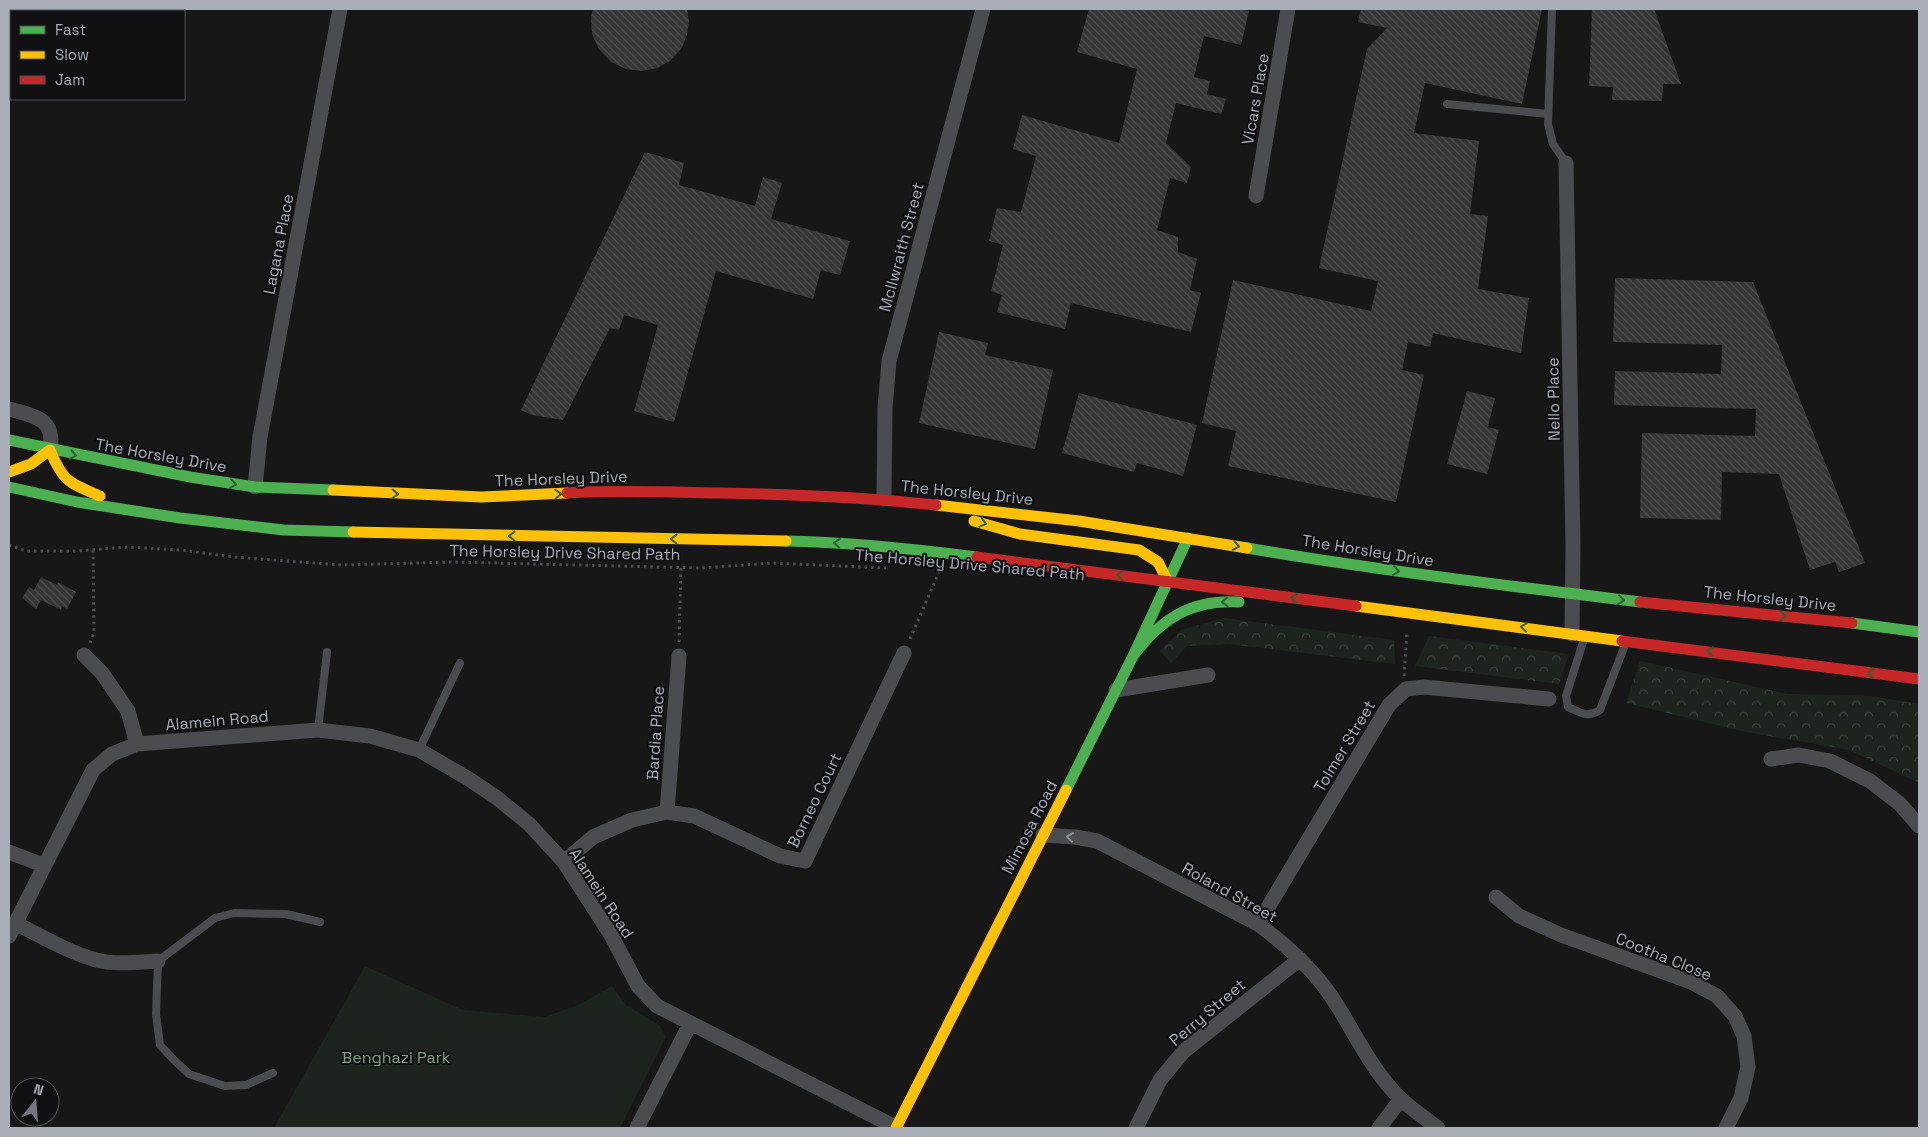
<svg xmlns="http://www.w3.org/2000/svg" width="1928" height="1137" font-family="'Space Grotesk',sans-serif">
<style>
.forest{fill:url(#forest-crowns)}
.park{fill:#1d241e}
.building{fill:url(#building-back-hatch)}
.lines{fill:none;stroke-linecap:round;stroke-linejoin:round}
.path{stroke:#4d4e52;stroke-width:3;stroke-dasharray:2.5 4;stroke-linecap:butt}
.lane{stroke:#4b4c50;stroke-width:8}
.street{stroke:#4b4c50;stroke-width:15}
.fast{stroke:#4caf50;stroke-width:11}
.slow{stroke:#ffc107;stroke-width:11}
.jam{stroke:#c62828;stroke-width:11}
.oneway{stroke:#2e6032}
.oneway2{stroke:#8c9099}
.labels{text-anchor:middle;stroke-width:4;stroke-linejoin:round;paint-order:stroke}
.street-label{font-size:16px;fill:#a8adb8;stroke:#111113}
.park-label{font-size:16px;fill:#7fa381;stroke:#111113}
</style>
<defs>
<pattern id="forest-crowns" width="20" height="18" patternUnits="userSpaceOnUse" patternTransform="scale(1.25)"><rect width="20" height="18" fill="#1d241e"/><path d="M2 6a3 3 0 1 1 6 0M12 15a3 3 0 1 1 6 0" fill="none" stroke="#3b413d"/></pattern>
<pattern id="building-back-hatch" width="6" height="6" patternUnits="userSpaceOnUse" patternTransform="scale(1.25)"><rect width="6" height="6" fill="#353536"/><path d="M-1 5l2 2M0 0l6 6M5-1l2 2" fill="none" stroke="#4f5051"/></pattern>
</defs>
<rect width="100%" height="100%" fill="#171717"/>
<!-- forest -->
<path class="forest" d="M1224,618L1394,640L1395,664L1228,644L1187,646L1171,663L1160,651L1181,630Z
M1429,636L1569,654L1559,684L1415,666Z
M1640,661L1788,694L1870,696L1919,704V783L1849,750L1746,732L1626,703Z"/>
<!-- park -->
<path class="park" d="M365,966L463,1010L544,1017L578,1005L612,986L626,1005L659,1025L666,1037L620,1128H274Z"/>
<!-- building -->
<path class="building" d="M593,9H687L689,20L687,35L681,49L670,61L657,68L642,71L626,69L611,62L599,49L592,34L591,17Z
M1089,9H1241L1249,11L1241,45L1204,36L1194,77L1210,81L1207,94L1226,99L1221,114L1176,103L1166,143L1191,167L1187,183L1170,178L1157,230L1178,237V252L1197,259L1190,290L1201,293L1191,332L1071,303L1065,329L997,312L1002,295L991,291L1003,245L989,241L997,208L1021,212L1036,156L1013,149L1022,115L1119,143L1137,69L1077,52Z
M1361,9H1542L1522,104L1425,83L1414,133L1479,141L1470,214L1488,216L1478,289L1529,298L1521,353L1433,333L1430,347L1408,342L1402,370L1424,375L1396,502L1228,466L1236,431L1202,423L1233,280L1371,311L1378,281L1319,268L1367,49L1387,28L1358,22Z
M1592,9H1654L1681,84H1663L1662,101L1612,100L1613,87L1589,86Z
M645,152L684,163L679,185L755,206L763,177L782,183L771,219L850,241L840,275L821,270L813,299L716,271L674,422L634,411L658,325L624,315L619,330L610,328L563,420L532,415L521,410Z
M1615,278L1753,282L1865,563L1839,572L1835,562L1810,570L1779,474L1722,472L1721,520L1640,518L1642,433L1755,436L1756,409L1614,405L1615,371L1721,374L1722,345L1613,342Z
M939,332L988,343L985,355L1053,370L1035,449L919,423Z
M1467,391L1495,398L1488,427L1499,430L1487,474L1447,464Z
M1079,393L1197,425L1183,476L1137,463L1134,472L1062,453Z
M41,577L57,585L58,582L76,592L67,609L62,606L61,610L41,600L36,609L22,598L29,587L34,590Z"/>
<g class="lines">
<!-- path -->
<path class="path" d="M9,545L26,551H75L128,547L181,550L233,557L341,565L452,562L701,568L772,563L886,568
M910,639L939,572
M679,642L681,567
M90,643L94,633L93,550
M1404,676L1407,632"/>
<!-- lane -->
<path class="lane" d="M1552,9L1548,124L1553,144L1566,163
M1447,104L1548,114
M1584,639L1566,696L1568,707C1581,713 1587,718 1600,710L1625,645
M318,730L327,652
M419,750L460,663
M273,1073L246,1085L225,1086L189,1074L174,1060L160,1045L156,1014L158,961L215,918L234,913L286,914L320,922"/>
<!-- street -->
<path class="street" d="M1566,163L1573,546L1572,634
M1256,196L1288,9
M9,409C34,416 56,418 50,450
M255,487L260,437L340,9
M884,499L885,408L889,361L983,9
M84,655L102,673L128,711L137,744
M1116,690L1208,675
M1771,759L1799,755L1830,761L1870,781L1900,804L1919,826
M667,812L679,656
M1043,835L1075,837L1097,841L1258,924C1285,944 1312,968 1331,996C1354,1030 1371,1071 1402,1100C1413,1110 1426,1119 1438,1128
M9,852L43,865
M564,862L593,837L632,820L667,812L694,816L780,856L805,861L904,653
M1496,897L1519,916L1561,935L1691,982L1717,996L1735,1016L1744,1036L1748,1067L1741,1098L1726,1128
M15,923C41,936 68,952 96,960C116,965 138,962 158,961
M1258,924L1389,705L1406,689L1424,687L1549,699
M9,936L93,770L112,754L137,744L318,730L370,736L419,750L469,779L497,798L529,824L564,862L611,935L638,986L657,1006L897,1128
M637,1128L690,1024
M1136,1128L1160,1080L1184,1051L1300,959
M1379,1128L1401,1099"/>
<!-- fast -->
<path class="fast" d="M9,440L190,477L255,487L333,490
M9,487L77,502L180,518L284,530L353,532
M786,541C851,542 914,549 977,557
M1247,548C1377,570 1509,586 1640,602
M1852,623L1919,632
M1133,656C1161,619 1191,599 1239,602
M1066,790L1133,656L1188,538"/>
<!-- slow -->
<path class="slow" d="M9,472L31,464L50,450C63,482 69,483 100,496
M333,490L481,497L567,493
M936,505L1079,521L1247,548
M974,521L1020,534L1139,550L1158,562L1168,582
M353,532L786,541
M1356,606L1622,641
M896,1128L1066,790"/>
<!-- jam -->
<path class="jam" d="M567,493C617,490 668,492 719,493C791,494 864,497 936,505
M977,557L1356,606
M1640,602L1852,623
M1622,641L1919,679"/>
</g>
<!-- one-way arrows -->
<defs><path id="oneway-chevron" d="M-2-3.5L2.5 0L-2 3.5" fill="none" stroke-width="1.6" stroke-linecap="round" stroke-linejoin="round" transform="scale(1.25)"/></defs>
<g class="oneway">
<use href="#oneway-chevron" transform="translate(73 455) rotate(11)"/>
<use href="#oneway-chevron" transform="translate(233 484) rotate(7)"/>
<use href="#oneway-chevron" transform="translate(395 494) rotate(2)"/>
<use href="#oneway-chevron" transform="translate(558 494) rotate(-3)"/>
<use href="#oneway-chevron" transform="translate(983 523) rotate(15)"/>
<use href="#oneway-chevron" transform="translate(512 536) rotate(-179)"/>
<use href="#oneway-chevron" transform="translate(674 539) rotate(-179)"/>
<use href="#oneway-chevron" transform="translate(837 543) rotate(-176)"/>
<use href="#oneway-chevron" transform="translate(1236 546) rotate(10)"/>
<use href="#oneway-chevron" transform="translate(1396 571) rotate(8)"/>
<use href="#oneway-chevron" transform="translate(1120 575) rotate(-173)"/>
<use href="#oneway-chevron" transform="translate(1294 598) rotate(-173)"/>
<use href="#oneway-chevron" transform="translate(1621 600) rotate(6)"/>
<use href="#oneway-chevron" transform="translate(1225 602) rotate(178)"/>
<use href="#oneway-chevron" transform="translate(1783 616) rotate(5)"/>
<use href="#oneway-chevron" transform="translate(1524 627) rotate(-173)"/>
<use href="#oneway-chevron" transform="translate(1710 651) rotate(-172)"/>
<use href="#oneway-chevron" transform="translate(1871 673) rotate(-172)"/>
</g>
<use class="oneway2" href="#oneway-chevron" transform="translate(1070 837) rotate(-173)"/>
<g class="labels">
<!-- street labels -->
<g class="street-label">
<text transform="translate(1255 99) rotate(-80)" y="6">Vicars Place</text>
<text transform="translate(278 244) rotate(-79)" y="6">Lagana Place</text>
<text transform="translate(901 247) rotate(-75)" y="6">McIlwraith Street</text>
<text transform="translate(1553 399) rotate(-91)" y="6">Nello Place</text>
<text transform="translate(161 455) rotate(10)" y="6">The Horsley Drive</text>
<text transform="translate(561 478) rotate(-2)" y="6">The Horsley Drive</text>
<text transform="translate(967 492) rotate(6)" y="6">The Horsley Drive</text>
<text transform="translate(1368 550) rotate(9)" y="6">The Horsley Drive</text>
<text transform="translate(565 552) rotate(1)" y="6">The Horsley Drive Shared Path</text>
<text transform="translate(970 564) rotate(5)" y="6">The Horsley Drive Shared Path</text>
<text transform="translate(1770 598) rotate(6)" y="6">The Horsley Drive</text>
<text transform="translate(217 720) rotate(-5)" y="6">Alamein Road</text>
<text transform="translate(655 733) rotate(-86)" y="6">Bardia Place</text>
<text transform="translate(1344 746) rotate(-59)" y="6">Tolmer Street</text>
<text transform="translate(814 800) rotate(-64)" y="6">Borneo Court</text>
<text transform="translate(1029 827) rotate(-63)" y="6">Mimosa Road</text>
<text transform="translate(1230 892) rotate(29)" y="6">Roland Street</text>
<text transform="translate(602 893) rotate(57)" y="6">Alamein Road</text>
<text transform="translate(1664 956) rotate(22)" y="6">Cootha Close</text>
<text transform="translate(1207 1012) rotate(-40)" y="6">Perry Street</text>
</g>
<!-- park labels -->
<g class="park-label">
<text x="396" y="1063">Benghazi Park</text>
</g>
</g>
<!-- border -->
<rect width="1928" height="1137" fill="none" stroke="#a8adb8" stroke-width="20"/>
<!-- legend -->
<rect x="10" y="10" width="175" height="90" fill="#111113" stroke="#4d4f55"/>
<rect x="20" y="26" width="25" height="8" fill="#4caf50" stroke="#4d4f55"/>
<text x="55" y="35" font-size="15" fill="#a8adb8">Fast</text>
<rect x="20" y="51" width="25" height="8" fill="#ffc107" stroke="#4d4f55"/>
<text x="55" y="60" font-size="15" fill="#a8adb8">Slow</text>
<rect x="20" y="76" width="25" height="8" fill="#c62828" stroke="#4d4f55"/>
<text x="55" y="85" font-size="15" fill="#a8adb8">Jam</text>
<!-- north arrow -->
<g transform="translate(35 1102) rotate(17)"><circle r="24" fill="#111113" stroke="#4d4f55"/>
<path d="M0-4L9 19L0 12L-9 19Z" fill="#757880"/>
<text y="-8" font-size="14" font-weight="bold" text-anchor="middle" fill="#a8adb8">N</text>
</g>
</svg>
